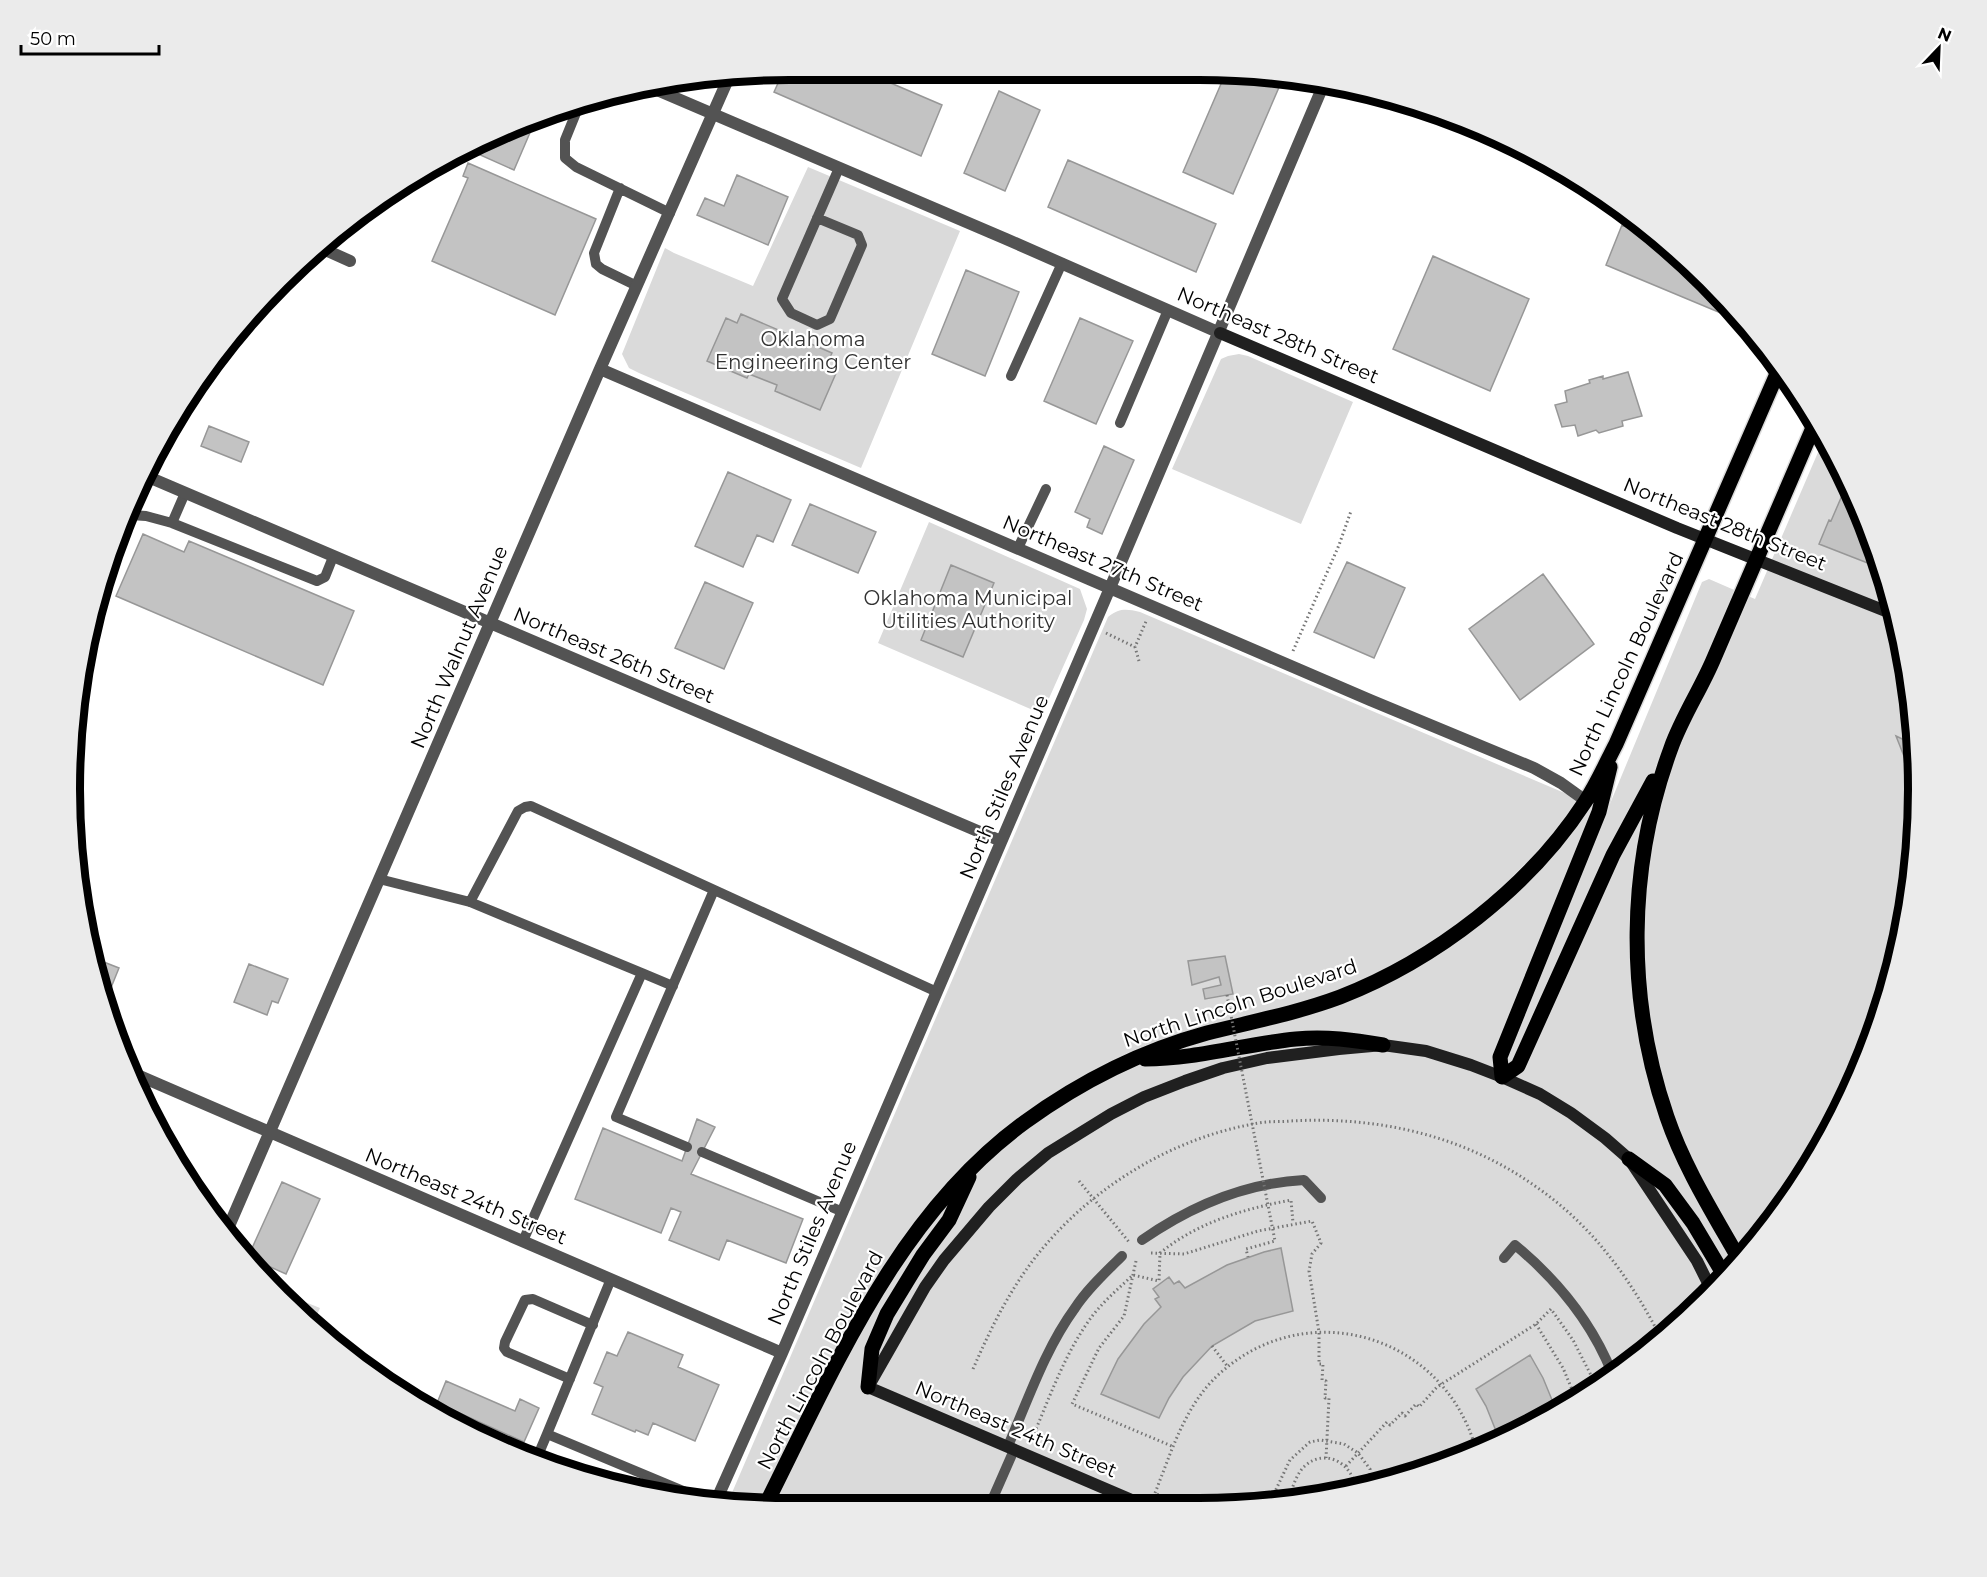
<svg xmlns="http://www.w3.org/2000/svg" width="1987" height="1577" font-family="Montserrat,sans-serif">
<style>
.green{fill:#dadada}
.building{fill:#c3c3c3;stroke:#979797;stroke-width:1.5}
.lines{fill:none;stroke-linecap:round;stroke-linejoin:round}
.primary-casing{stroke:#dbdbdb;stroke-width:18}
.path{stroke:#757575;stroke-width:3;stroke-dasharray:1.5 3;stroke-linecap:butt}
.lane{stroke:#535353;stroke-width:10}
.street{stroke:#535353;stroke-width:12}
.secondary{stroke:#202020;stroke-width:12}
.primary{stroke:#000;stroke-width:15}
.path-bridge{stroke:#757575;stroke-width:3;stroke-dasharray:1.5 3;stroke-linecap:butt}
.labels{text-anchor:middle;stroke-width:4.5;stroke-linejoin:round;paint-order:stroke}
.street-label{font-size:20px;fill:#000;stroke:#fff}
.park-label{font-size:20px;fill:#313131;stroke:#fff}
.rim{fill:none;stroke:#000;stroke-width:8}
</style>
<rect width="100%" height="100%" fill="#fff"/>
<!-- green -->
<path class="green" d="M808,167L960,231L861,468L639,373L629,368L622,354L665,248L674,253L753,286Z
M1239,354L1248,356L1353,402L1301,524L1172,469L1221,359L1228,356Z
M1825,436L1880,558L1912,695L1916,836L1893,975L1844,1107L1769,1227L1673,1330L1558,1412L1385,1483L1246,1506L788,1508L728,1502L1108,617C1120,608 1126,609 1140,612L1607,811L1702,582L1709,579L1755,599Z
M929,522L1080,589L1087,609L1084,620L1042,714L878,643Z
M278,1291L320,1308L313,1324Z"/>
<!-- building -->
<path class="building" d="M858,69L942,105L921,156L774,92L784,70Z
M1227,70L1245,71L1283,78L1233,194L1183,172Z
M999,91L1040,110L1005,191L964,173Z
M535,121L514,170L467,149Z
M1068,160L1216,224L1196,272L1048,207Z
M468,163L596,219L555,315L432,261L468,178L463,176Z
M737,175L788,197L768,245L697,215L705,198L724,206Z
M1622,225L1645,235L1647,229L1673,247L1731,309L1728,316L1606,265Z
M1433,256L1529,299L1490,391L1393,349Z
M966,270L1019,292L985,376L932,354Z
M741,314L832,353L826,367L837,371L820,410L775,391L777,385L749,374L747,378L707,361L726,318L737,323Z
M1080,318L1133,341L1096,424L1044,401Z
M1628,372L1642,416L1622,421L1623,426L1599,433L1596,430L1578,436L1575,425L1562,427L1555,405L1567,402L1565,391L1590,383L1589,380L1603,376V379Z
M189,397L193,399L177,435L165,430Z
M209,426L249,442L241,462L201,446Z
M1104,446L1134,460L1102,534L1087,527L1090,519L1075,512Z
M728,472L791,500L773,542L757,535L743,567L695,546Z
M1847,484L1880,558L1883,569L1819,544L1829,520L1831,521Z
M810,504L876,532L858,573L792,545Z
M143,534L184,552L189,541L354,611L323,685L116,596Z
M1347,562L1405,588L1374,658L1314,632Z
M951,565L994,583L963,657L921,640Z
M1543,574L1594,644L1520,700L1469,629Z
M705,582L753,603L724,669L675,648Z
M1896,736L1913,744L1915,784Z
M1225,956L1233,994L1205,999L1203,989L1221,985L1219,977L1192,985L1188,961Z
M91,957L119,968L106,1000L93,974Z
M249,964L288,979L278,1003L272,1001L267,1015L234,1002Z
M697,1119L715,1127L691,1174L803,1219L786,1263L727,1240L719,1260L669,1240L681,1212L671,1208L661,1233L575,1199L603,1128L682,1161Z
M282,1182L320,1199L286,1274L248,1257Z
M1281,1248L1293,1311L1255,1321L1212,1346L1183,1377L1169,1398L1159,1418L1101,1394L1118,1359L1144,1324L1161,1307L1155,1299L1159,1297L1153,1289L1169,1277L1174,1284L1179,1281L1185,1288L1227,1265L1264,1252Z
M628,1332L683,1355L678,1367L719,1385L695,1441L653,1423L648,1435L636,1430L635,1432L592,1414L603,1387L594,1383L607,1352L617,1356Z
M1530,1355L1543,1378L1557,1412L1498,1436L1486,1406L1476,1389Z
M446,1381L515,1411L520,1399L539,1408L524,1442L437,1403Z"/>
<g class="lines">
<defs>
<path id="primary" d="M1610,767L1599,812L1500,1057L1502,1077L1518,1066L1613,855L1653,781
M1145,1059C1197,1059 1245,1044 1296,1039C1326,1036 1354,1040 1383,1045
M1629,1159L1665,1185L1693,1223L1724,1275
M1739,1259C1713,1213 1684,1167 1667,1117C1626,998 1627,867 1671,748C1682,717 1701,689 1714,658C1748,579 1782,500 1816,421
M868,1387L872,1349L887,1314L923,1255L949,1220L969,1177
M765,1506C834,1369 897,1215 1025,1122C1080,1082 1141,1051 1207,1033C1251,1022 1297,1013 1340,997C1435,960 1529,888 1585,802C1597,784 1606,763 1616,744L1780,367"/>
</defs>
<!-- primary casing -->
<use href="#primary" class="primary-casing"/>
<!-- path -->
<path class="path" d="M1106,633L1135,647
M1293,651L1339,545L1351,511
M1139,661L1135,647L1147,619
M1079,1181L1129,1242
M1151,1253L1184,1254L1258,1231L1312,1221L1321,1243L1312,1254L1309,1271L1319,1332V1364H1323L1322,1380L1326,1381L1325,1398H1329L1326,1458
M1136,1261L1124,1316L1099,1348L1072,1404L1174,1447
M1536,1324L1563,1368L1576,1399
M1212,1346L1228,1367
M973,1369C993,1323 1015,1279 1049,1241C1102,1181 1179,1136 1259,1123C1270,1121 1280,1122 1290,1121C1377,1116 1463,1135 1535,1186C1592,1225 1630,1278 1661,1338
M1031,1441C1049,1399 1065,1352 1093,1315C1105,1300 1119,1288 1133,1275L1159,1281L1160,1253C1198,1222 1244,1209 1291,1200L1293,1223
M1346,1466L1387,1422L1390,1425L1402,1413L1405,1416L1416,1404L1419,1407L1437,1387L1536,1324L1551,1309L1573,1340L1596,1385
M1155,1493C1171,1453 1184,1408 1216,1377C1302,1294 1441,1332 1475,1446
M1157,1494L1186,1507
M1288,1499C1293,1488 1296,1473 1306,1465C1326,1448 1353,1464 1355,1488
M1270,1502L1290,1460L1310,1442L1320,1440L1344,1444L1358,1453L1370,1469V1486"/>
<!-- lane -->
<path class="lane" d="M580,103L565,140V158L576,167L670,213
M1503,141L1525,154L1574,177
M620,188L594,253L596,264L602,269L637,286
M817,218L858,235L862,245L830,319L817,325L791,313L782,299L839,168
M1011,376L1062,263
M1120,423L1168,310
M130,515L146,516L172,523L185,493
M172,523L317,581L325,577L333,557
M1018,548L1046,489
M379,879L470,902L642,973L523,1241
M470,902L518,811L525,807L531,806L937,992
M642,973L673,986
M687,1147L616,1117L714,890
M702,1152L843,1212
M1142,1240C1191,1206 1245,1183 1304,1180L1321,1198
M1504,1258L1515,1245C1556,1279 1592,1323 1612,1373
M611,1279L547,1434L705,1500
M570,1379L507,1352L504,1348L505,1342L525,1300L533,1299L593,1325
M1008,1446C1028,1400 1045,1349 1075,1308C1088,1288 1106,1272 1122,1256
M536,1460L547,1434
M658,1495L663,1483
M989,1507L1014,1450"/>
<!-- street -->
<path class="street" d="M650,87L1006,239L1220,333
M321,248L350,261
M600,369L1370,700L1534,768L1561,783L1586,801
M146,476L1001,841
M135,1074L782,1353
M226,1233L600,369L729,77
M716,1501L782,1353L1110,588L1323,86"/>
<!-- secondary -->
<path class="secondary" d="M1220,333L1677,528L1893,614
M1148,1507L868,1387L925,1287L944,1260L989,1207L1017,1179L1048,1153L1111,1114L1144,1097L1185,1081L1223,1068L1267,1058L1339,1049L1383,1045L1426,1051L1471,1065L1502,1077L1540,1094L1571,1113L1605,1138L1629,1159L1697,1261L1711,1289"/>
<!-- primary -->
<use href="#primary" class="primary"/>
<!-- path-bridge -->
<path class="path-bridge" d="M1227,995L1275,1241L1246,1249L1248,1257"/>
</g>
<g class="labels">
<!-- street labels -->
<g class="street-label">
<text transform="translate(1278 335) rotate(23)" y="7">Northeast 28th Street</text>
<text transform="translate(1725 524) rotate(22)" y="7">Northeast 28th Street</text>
<text transform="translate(1103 563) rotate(23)" y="7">Northeast 27th Street</text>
<text transform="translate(459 647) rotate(-67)" y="7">North Walnut Avenue</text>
<text transform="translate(614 655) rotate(23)" y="7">Northeast 26th Street</text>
<text transform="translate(1626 664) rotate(-65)" y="7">North Lincoln Boulevard</text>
<text transform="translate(1004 787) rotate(-67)" y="7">North Stiles Avenue</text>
<text transform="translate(1240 1003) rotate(-18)" y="7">North Lincoln Boulevard</text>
<text transform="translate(466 1196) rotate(23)" y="7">Northeast 24th Street</text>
<text transform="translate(812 1233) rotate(-67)" y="7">North Stiles Avenue</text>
<text transform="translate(820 1360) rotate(-62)" y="7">North Lincoln Boulevard</text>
<text transform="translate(1016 1429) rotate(23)" y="7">Northeast 24th Street</text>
</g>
<!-- park labels -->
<g class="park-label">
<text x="813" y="346">Oklahoma<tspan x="813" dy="23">Engineering Center</tspan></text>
<text x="968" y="605">Oklahoma Municipal<tspan x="968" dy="23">Utilities Authority</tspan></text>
</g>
</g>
<!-- crop -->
<path d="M0 0H1987V1577H0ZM789 80H1199A709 709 0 0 1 1908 789V789A709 709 0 0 1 1199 1498H789A709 709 0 0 1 80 789V789A709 709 0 0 1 789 80Z" fill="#ebebeb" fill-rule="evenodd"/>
<path class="rim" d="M789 80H1199A709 709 0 0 1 1908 789V789A709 709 0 0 1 1199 1498H789A709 709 0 0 1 80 789V789A709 709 0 0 1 789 80Z"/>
<!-- north arrow -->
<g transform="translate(1939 48) rotate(23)" stroke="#ffffff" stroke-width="4.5" paint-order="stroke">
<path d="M0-4.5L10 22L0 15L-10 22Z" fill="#000000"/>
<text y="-9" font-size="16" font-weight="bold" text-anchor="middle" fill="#000000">N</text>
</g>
<!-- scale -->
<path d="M21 45v9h138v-9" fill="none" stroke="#000000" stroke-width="3"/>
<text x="30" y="45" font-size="18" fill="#000000" stroke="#ffffff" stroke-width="4.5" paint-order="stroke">50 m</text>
</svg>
